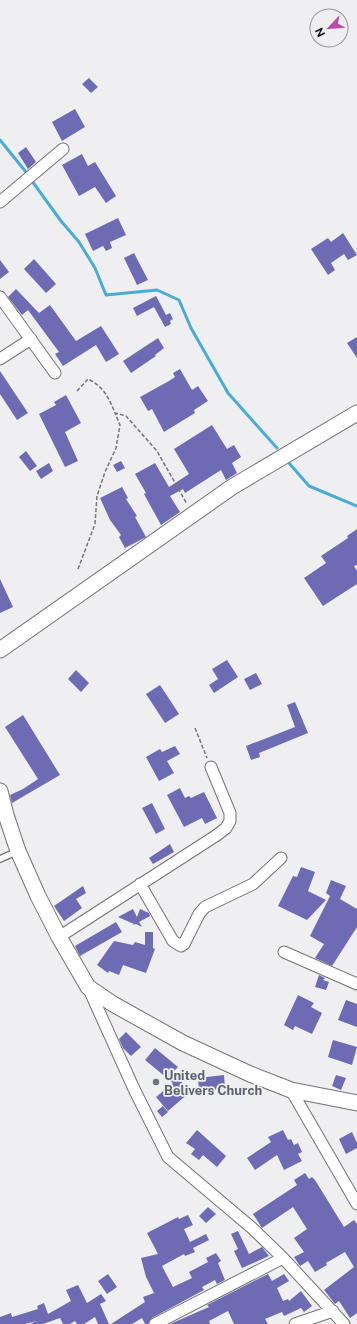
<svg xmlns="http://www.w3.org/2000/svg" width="357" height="1324" font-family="'Public Sans',sans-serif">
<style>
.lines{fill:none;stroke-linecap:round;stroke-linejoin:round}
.stream{stroke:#47add6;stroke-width:3}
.building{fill:#6c6bb3}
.lane-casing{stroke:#737374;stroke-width:8}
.street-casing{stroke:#737374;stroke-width:13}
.secondary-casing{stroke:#737374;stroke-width:17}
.path{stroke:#757576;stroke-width:1.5;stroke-dasharray:4 2;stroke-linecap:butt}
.lane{stroke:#fff;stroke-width:5.5}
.street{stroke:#fff;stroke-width:11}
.secondary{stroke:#fff;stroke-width:15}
.worship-dot{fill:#6b7280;stroke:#efeff1;stroke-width:1.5}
.labels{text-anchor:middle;stroke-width:3.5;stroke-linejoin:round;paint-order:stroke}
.worship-label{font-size:13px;font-weight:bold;fill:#5b616d;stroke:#efeff1;text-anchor:start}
</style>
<rect width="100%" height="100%" fill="#efeff1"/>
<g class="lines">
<!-- stream -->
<path class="stream" d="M0,140L26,172
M32,181L61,221L79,242L95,268L106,295L157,290L179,300L191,328L228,393L277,448
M289,463L309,486L357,506"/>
</g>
<!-- building -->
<path class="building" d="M89,78L98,87L91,93L82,84Z
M75,109L85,127L62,141L52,122Z
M26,147L36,162L28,169L18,153Z
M82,154L88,166L95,162L116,196L106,203L95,187L79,196L62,165Z
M118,218L126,235L110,242L112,248L106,251L103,246L93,251L85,234Z
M343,233L357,255L348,260L344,254L331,263L335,270L328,275L311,249L328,238L331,242Z
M134,253L148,280L137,285L124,258Z
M34,259L56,284L46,293L24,269Z
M0,260L9,272L0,279Z
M16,289L39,313L50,305L76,341L101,326L119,354L106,362L96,345L63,366L55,354L59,352L28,310L22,315L8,297Z
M156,296L166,315L170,313L173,319L170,321L171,324L165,327L154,307L137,316L133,308Z
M357,337V358L347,343Z
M158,338L164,348L155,355L156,356L131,373L123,361Z
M180,369L192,390L198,386L208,401L194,410L195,413L164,432L152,409L148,411L140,397L169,381L175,377L173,373Z
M0,371L28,413L17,420L0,394Z
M66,395L81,423L65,432L78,461L65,467L39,414L56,405L54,402Z
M212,425L227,449L234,445L241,457L232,463L237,473L226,480L221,470L185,493L183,489L170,496L180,512L161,525L144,494L146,493L135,474L155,463L169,487L189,474L174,449Z
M26,451L37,466L30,471L19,457Z
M121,461L125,468L117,472L113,465Z
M49,463L53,471L41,479L36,471Z
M122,487L128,498L126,499L137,516L135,517L146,537L125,548L119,537L121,535L110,520L100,498Z
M357,529V565L354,566L357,571V584L323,606L304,578L326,563L321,556L348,538L347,536Z
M0,579L13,607L0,613Z
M227,660L238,677L214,693L209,685L218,679L212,669Z
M76,670L89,683L81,692L68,679Z
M256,673L262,684L250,690L244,679Z
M160,685L179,714L165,723L146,694Z
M295,702L308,733L259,753L260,757L251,760L246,746L295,727L287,705Z
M23,715L60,775L12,803L10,795L23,789L38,779L5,727Z
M175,746L180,754L167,761L174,773L159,781L146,757L160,749L162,752Z
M180,788L185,798L189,796L191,798L204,792L217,818L205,824L202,818L184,827L167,795Z
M152,803L165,829L156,834L142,808Z
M170,844L174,852L153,864L149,858Z
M301,867L315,872L308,891L326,900L307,920L278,906L293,876L297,877Z
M331,880L346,886L340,899L357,909V927L332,966L315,958L324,944L310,936L330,896L326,893Z
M83,886L86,893L76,899L82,908L64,921L54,906Z
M133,909L137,917L140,909L149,913L150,916L139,922L142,927L136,924L133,925L134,924L118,917Z
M116,922L122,932L80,956L75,946Z
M145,932H153V948L155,949L146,973L123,965L119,975L109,971L108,973L97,965L114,941L133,945L135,942L145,945Z
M319,975L325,978L323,980L329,982L326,990L315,987Z
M298,995L314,1003L311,1007L322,1013L312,1034L295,1026L293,1030L284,1025Z
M346,1000L357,1004V1027L338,1020Z
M126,1032L141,1047L131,1056L123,1048L119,1039Z
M333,1040L357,1047L352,1065L328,1057Z
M155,1048L178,1067L173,1072L190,1092L168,1111L156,1097L173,1083L145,1060Z
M224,1075L225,1089L199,1091L198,1078Z
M336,1075L346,1078L341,1090L332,1086Z
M163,1106L168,1112L162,1117L157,1111Z
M197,1130L226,1156L217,1167L203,1155L199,1160L191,1154L195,1149L186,1143Z
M283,1130L288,1140L291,1139L294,1145L298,1143L302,1152L298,1154L302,1161L284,1170L277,1155L255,1170L247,1158L271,1142L268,1137Z
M352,1132L357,1143V1148L346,1154L339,1139Z
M305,1173L309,1179L312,1177L315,1180L344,1227L354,1220L357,1224V1313L350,1318L339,1301L335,1304L324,1290L354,1267L345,1252L326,1263L327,1265L315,1272L308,1261L300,1266L294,1257L304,1252L294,1238L307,1229L293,1207L262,1228L253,1214L297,1185L294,1180Z
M208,1207L216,1214L206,1223L199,1216Z
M188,1215L193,1225L184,1229L190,1242L206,1234L209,1240L193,1248L195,1252L185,1256L184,1254L162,1266L173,1287L192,1278L189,1272L208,1262L206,1258L216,1253L221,1261L218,1263L225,1280L217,1284L215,1280L202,1287L204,1290L152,1318L148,1324H145L142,1318L132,1324H111L145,1302L143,1297L154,1293L146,1277L141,1258L158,1254L147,1233L178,1217L179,1219Z
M238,1231L249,1254L262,1247L269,1256L242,1268L234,1251L238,1249L231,1234Z
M108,1274L117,1287L107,1294L98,1281Z
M268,1274L272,1281L284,1274L289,1281L277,1288L283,1301L288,1299L289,1301L301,1291L312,1306L304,1312L301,1308L284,1316L282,1312L265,1319L268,1324H234L228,1311L209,1321L210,1324H170L209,1307L207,1305Z
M78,1285L87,1303L101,1294L106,1301L100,1304L109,1324H98L95,1317L84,1324H77L75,1321L70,1324H63L60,1318L43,1324H30L37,1321L25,1324H0V1317L11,1313L12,1317L38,1309L37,1306L44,1303L48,1314L71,1301L66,1290Z"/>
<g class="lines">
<defs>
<path id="lane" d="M0,859L18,851"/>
<path id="street" d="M0,202L63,149
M0,297L55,373
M0,359L31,339
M140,884L173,941L181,946L184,944L199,914L205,907L253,884L281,858
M59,937L217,835L226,828L230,821V813L211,767
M284,952L357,984
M88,987L134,1089L168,1157L252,1228L283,1258L344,1324
M291,1090L357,1204
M155,1324L283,1258
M295,1324L333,1311"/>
<path id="secondary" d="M0,650L232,487L357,413
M0,791L6,815L18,851L38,896L59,937L88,987L113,1004L183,1043L250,1074L291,1090L357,1103"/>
</defs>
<!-- lane casing -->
<use href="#lane" class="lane-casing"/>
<!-- street casing -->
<use href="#street" class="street-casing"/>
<!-- secondary casing -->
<use href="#secondary" class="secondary-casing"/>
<!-- path -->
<path class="path" d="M77,391L88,379C103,386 109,398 115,413L126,416L157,451L187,504
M78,569L95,524L97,496L105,472L116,448L120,425L115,413
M195,728L207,758"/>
<!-- lane -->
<use href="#lane" class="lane"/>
<!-- street -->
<use href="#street" class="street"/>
<!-- secondary -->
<use href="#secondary" class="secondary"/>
</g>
<!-- markers -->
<circle class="worship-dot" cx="156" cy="1082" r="4"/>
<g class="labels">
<!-- worship labels -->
<g class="worship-label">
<text x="164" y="1080">United<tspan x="164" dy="15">Belivers Church</tspan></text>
</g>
</g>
<!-- north arrow -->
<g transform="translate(329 28) rotate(244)"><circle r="19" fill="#efeff1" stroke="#969697"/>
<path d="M0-3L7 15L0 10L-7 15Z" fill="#bd4ba6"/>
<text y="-6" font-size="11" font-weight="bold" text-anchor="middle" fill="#111111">N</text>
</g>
</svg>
